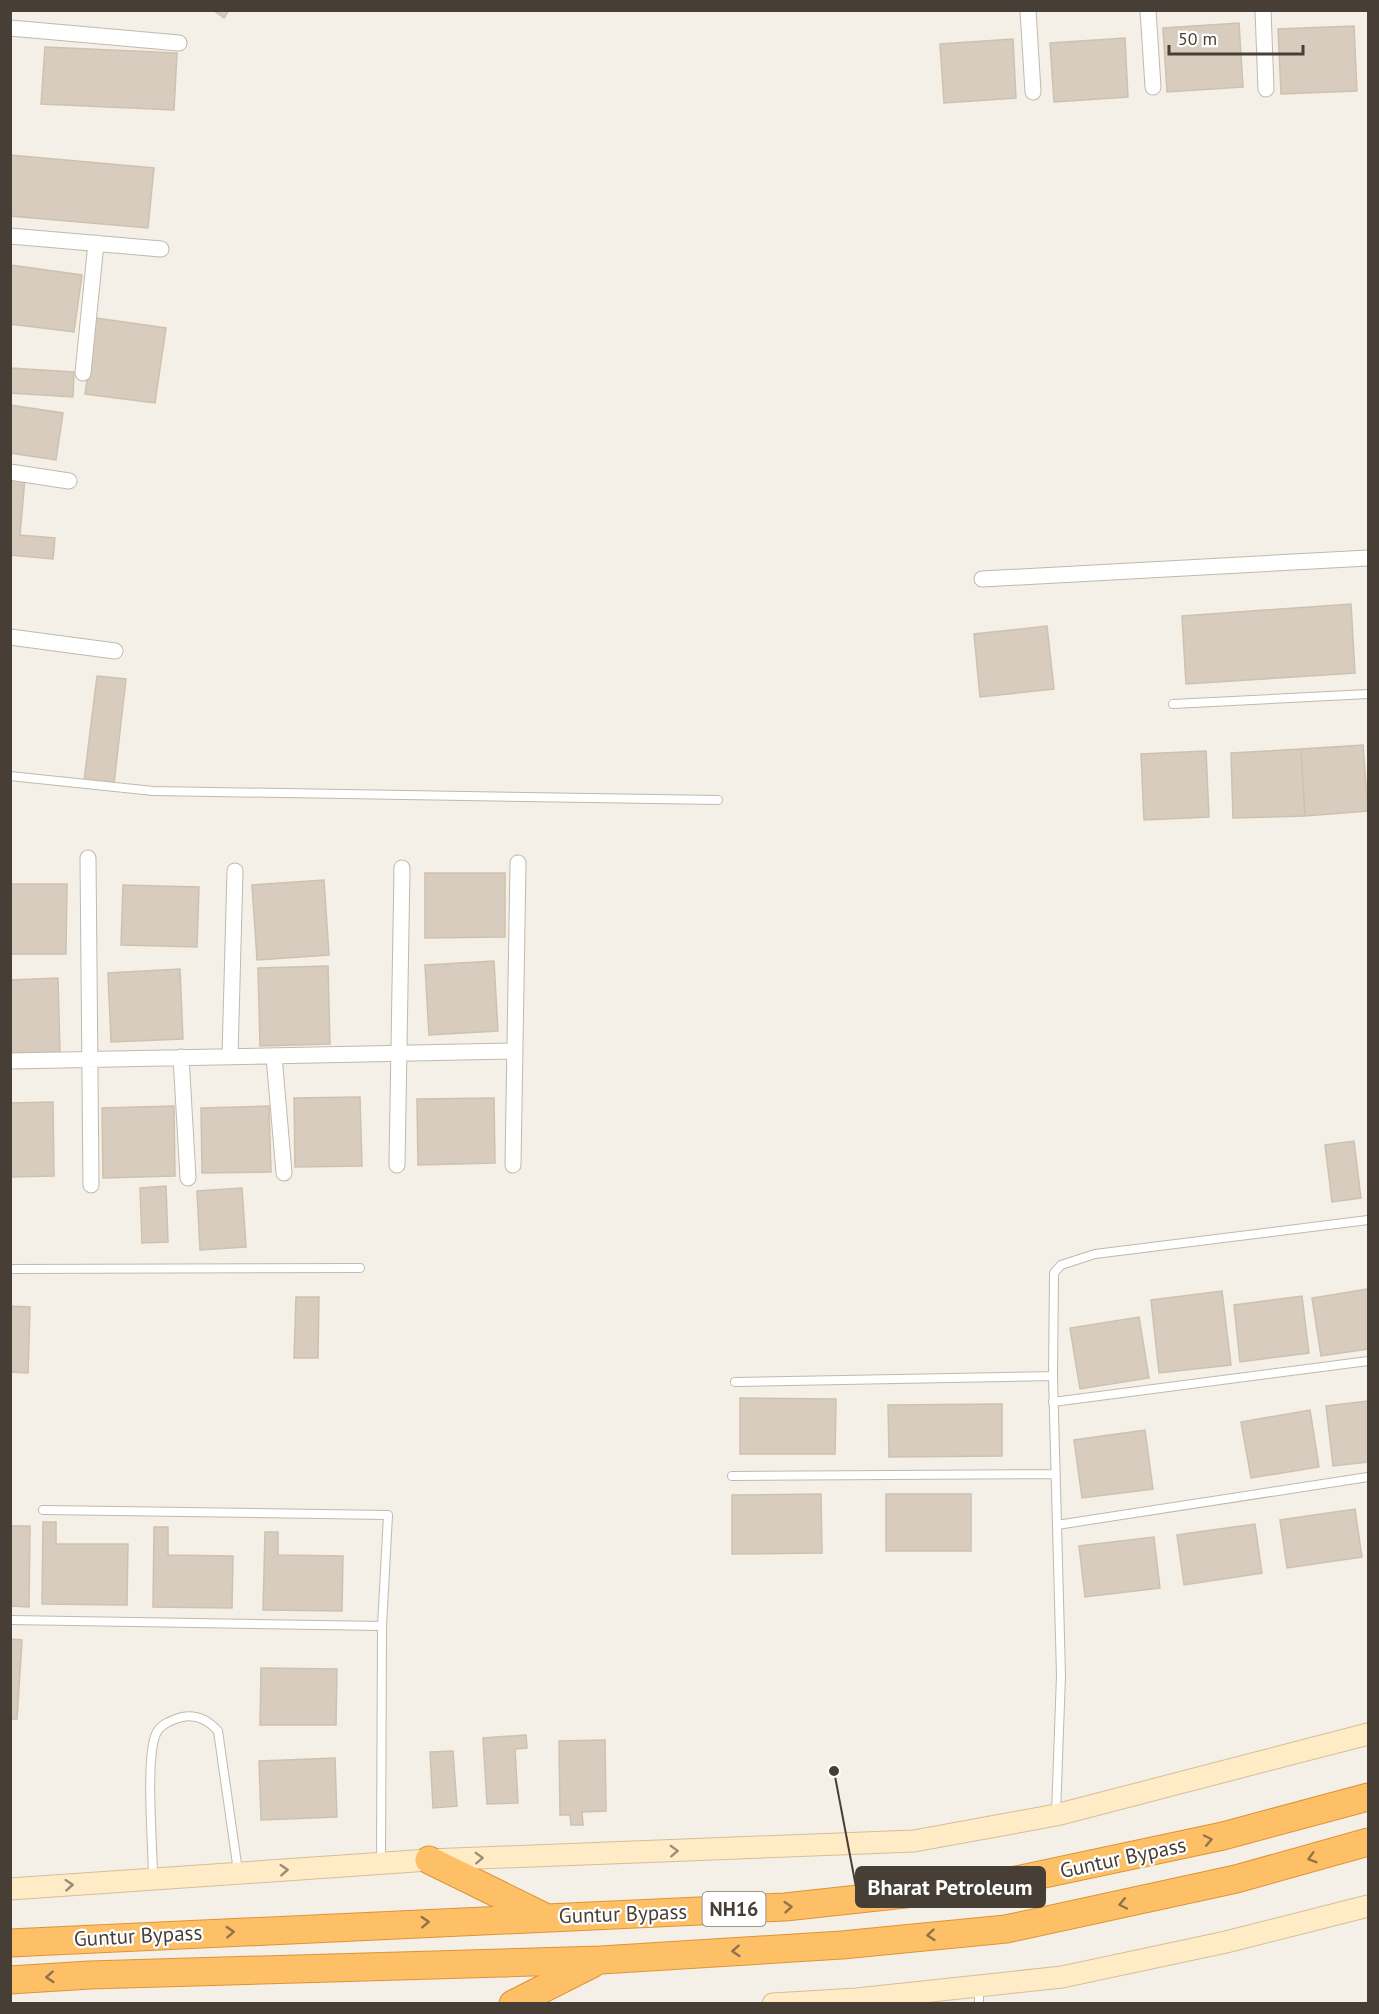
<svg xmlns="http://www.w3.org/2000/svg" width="1379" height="2014" font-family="'PT Sans',sans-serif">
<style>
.building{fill:#d8ccbf;stroke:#d0c1af;stroke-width:1.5}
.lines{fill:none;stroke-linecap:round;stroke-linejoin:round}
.lane-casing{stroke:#c2b9ac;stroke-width:10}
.street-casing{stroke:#c2b9ac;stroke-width:17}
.secondary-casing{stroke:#d4bf97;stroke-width:23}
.highway-casing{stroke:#de9336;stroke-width:29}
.lane{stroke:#fff;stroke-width:8}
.street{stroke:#fff;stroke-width:15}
.secondary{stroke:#ffecc6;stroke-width:21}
.highway{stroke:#fec067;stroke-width:27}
.oneway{stroke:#90734a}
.oneway2{stroke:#9a8d77}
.labels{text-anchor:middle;stroke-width:4.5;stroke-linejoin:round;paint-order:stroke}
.shield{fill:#fff;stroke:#7e7972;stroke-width:1.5}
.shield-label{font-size:20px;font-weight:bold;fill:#473f36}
.street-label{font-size:21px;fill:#473f36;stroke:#fff}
.leader{fill:none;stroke:#473f36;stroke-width:2}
.callout-dot{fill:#473f36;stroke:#fff;stroke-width:2}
.callout{fill:#473f36;stroke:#473f36;stroke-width:2}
.callout-label{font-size:22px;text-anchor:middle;font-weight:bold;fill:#fff}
</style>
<rect width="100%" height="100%" fill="#f4efe7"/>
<!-- building -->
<path class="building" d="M213,10H229L224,18Z
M1239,23L1243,87L1167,92L1163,28Z
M1354,26L1357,91L1281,94L1278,29Z
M1125,38L1128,97L1054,102L1050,43Z
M1013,39L1016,98L944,103L940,44Z
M45,47L177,53L174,110L41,104Z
M10,155L154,168L148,228L10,216Z
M10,265L82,275L74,332L10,324Z
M96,318L166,328L155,403L85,394Z
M10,368L74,372L73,397L10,393Z
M10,405L63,413L56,460L10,453Z
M10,477L25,478L20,535L55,538L53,559L10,555Z
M1351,604L1355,673L1186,684L1182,616Z
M1047,626L1054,689L980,697L974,634Z
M97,676L126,679L114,784L84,781Z
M1363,745L1368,811L1305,816L1301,749Z
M1301,749L1305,816L1233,818L1231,753Z
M1206,751L1209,817L1144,820L1141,754Z
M425,873H505V937L425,938Z
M324,880L329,955L257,960L252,885Z
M10,884H67L66,954H10Z
M123,885L199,887L197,947L121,945Z
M494,961L498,1031L429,1035L425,965Z
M328,966L330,1044L260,1046L258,968Z
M180,969L183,1039L111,1042L108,973Z
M58,978L60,1052L10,1054V980Z
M360,1097L362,1166L295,1167L294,1098Z
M494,1098L495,1163L418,1165L417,1099Z
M53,1102L54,1176L10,1177V1103Z
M174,1106L175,1176L103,1178L102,1108Z
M269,1106L271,1172L202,1173L201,1108Z
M1354,1141L1361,1198L1332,1202L1325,1145Z
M166,1186L168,1242L142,1243L140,1188Z
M242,1188L246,1247L200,1250L197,1191Z
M1368,1289V1349L1321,1356L1312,1298Z
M1222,1291L1231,1365L1159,1373L1151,1300Z
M1302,1296L1309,1353L1240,1362L1234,1305Z
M296,1297H319L318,1358H294Z
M10,1306L30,1307L28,1373L10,1372Z
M1139,1317L1149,1378L1080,1389L1070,1328Z
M740,1398L836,1399L835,1454H740Z
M1368,1401V1462L1333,1466L1326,1406Z
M1002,1404V1456L889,1457L888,1405Z
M1310,1410L1319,1467L1251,1478L1241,1422Z
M1145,1430L1153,1489L1082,1498L1074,1440Z
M821,1494L822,1553L732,1554V1495Z
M886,1494H971V1551H886Z
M1355,1509L1362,1557L1287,1568L1280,1520Z
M43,1522H56V1544H128L127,1605L42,1604Z
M1255,1524L1262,1573L1184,1585L1177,1535Z
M10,1526H30L29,1607L10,1606Z
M154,1527H168V1555L233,1556L232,1608L153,1607Z
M265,1532H278V1555L343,1556L342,1611L263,1610Z
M1154,1537L1160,1588L1085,1597L1079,1546Z
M10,1639L22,1640L17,1719H10Z
M261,1668L337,1669L336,1725H260Z
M526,1735L527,1748L515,1749L518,1803L487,1804L483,1738Z
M605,1740L606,1811L582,1812L583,1825H571L570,1815H560L559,1741Z
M453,1751L457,1806L433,1808L430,1752Z
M335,1758L337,1817L261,1820L259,1761Z"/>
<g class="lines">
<defs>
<path id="lane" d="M1173,704L1368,694
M10,776L153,791L718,800
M10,1269L360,1268
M735,1382L1053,1376
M1053,1402L1368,1361
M732,1476L1055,1474
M43,1510L388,1515L382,1626L381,1862
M1057,1525L1368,1477
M10,1620L382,1626
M1056,1814L1061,1675L1053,1376L1054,1273L1061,1265L1095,1254L1368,1220
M153,1878C153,1847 145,1758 156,1734C160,1724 172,1720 182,1717C197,1714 208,1720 218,1731L238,1871
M979,1987V2004"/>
<path id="street" d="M1028,10L1033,92
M1148,10L1153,87
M1263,10L1266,89
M10,28L179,43
M10,236L161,249
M83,373L96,243
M10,472L69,481
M982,579L1368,558
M10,637L115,651
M88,858L91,1185
M230,1056L235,871
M274,1056L284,1173
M181,1057L188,1178
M10,1061L515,1051
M397,1165L402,868
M513,1165L518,863"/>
<path id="secondary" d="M10,1889L429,1860L914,1841L1056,1815L1368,1734
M773,2004L857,1999L1062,1977L1226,1942L1368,1906"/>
<path id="highway" d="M429,1860L541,1915
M10,1943L785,1907L997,1884L1223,1836L1368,1797
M10,1980L90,1975L601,1960L842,1945L1006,1929L1236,1879L1368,1842
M513,2004L592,1964"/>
</defs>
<!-- lane casing -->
<use href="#lane" class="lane-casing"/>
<!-- street casing -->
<use href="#street" class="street-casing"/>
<!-- secondary casing -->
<use href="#secondary" class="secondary-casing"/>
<!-- highway casing -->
<use href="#highway" class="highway-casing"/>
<!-- lane -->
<use href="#lane" class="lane"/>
<!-- street -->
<use href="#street" class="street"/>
<!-- secondary -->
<use href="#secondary" class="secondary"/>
<!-- highway -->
<use href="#highway" class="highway"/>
</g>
<!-- one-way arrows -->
<defs><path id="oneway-chevron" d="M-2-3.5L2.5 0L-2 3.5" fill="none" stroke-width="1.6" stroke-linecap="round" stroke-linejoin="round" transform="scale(1.5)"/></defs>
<g class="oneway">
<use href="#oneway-chevron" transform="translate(1208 1840) rotate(-12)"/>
<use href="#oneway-chevron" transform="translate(1312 1858) rotate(164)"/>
<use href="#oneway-chevron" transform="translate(1123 1904) rotate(168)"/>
<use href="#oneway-chevron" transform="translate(788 1907) rotate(-5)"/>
<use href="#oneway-chevron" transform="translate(425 1922) rotate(-3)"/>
<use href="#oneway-chevron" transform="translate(230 1932) rotate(-3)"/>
<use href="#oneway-chevron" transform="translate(931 1935) rotate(175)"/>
<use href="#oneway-chevron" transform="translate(736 1951) rotate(176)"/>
<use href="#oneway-chevron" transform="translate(50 1977) rotate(176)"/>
</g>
<g class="oneway2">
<use href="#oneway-chevron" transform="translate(674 1851) rotate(-2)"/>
<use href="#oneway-chevron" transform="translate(479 1858) rotate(-2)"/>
<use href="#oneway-chevron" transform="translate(284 1870) rotate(-4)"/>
<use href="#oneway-chevron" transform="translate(69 1885) rotate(-4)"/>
</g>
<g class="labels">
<!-- shield labels -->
<rect class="shield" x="702.5" y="1892" width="63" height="34" rx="4.5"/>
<g class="shield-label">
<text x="734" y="1916">NH16</text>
</g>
<!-- street labels -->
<g class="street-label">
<text transform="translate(1123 1858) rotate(-12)" y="7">Guntur Bypass</text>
<text transform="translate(623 1914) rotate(-2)" y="7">Guntur Bypass</text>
<text transform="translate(138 1936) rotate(-3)" y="7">Guntur Bypass</text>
</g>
</g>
<!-- callouts -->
<path class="leader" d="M834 1771L856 1887"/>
<circle class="callout-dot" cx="834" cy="1771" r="6"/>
<rect class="callout" x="856" y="1867" width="189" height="40" rx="6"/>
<g class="callout-label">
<text x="950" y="1895">Bharat Petroleum</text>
</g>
<!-- border -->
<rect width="1379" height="2014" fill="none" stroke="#473f36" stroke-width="24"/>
<!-- scale -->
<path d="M1169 45v9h134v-9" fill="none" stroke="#473f36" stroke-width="3"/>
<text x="1178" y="45" font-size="18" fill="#473f36" stroke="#ffffff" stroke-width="4.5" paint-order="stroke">50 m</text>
</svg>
